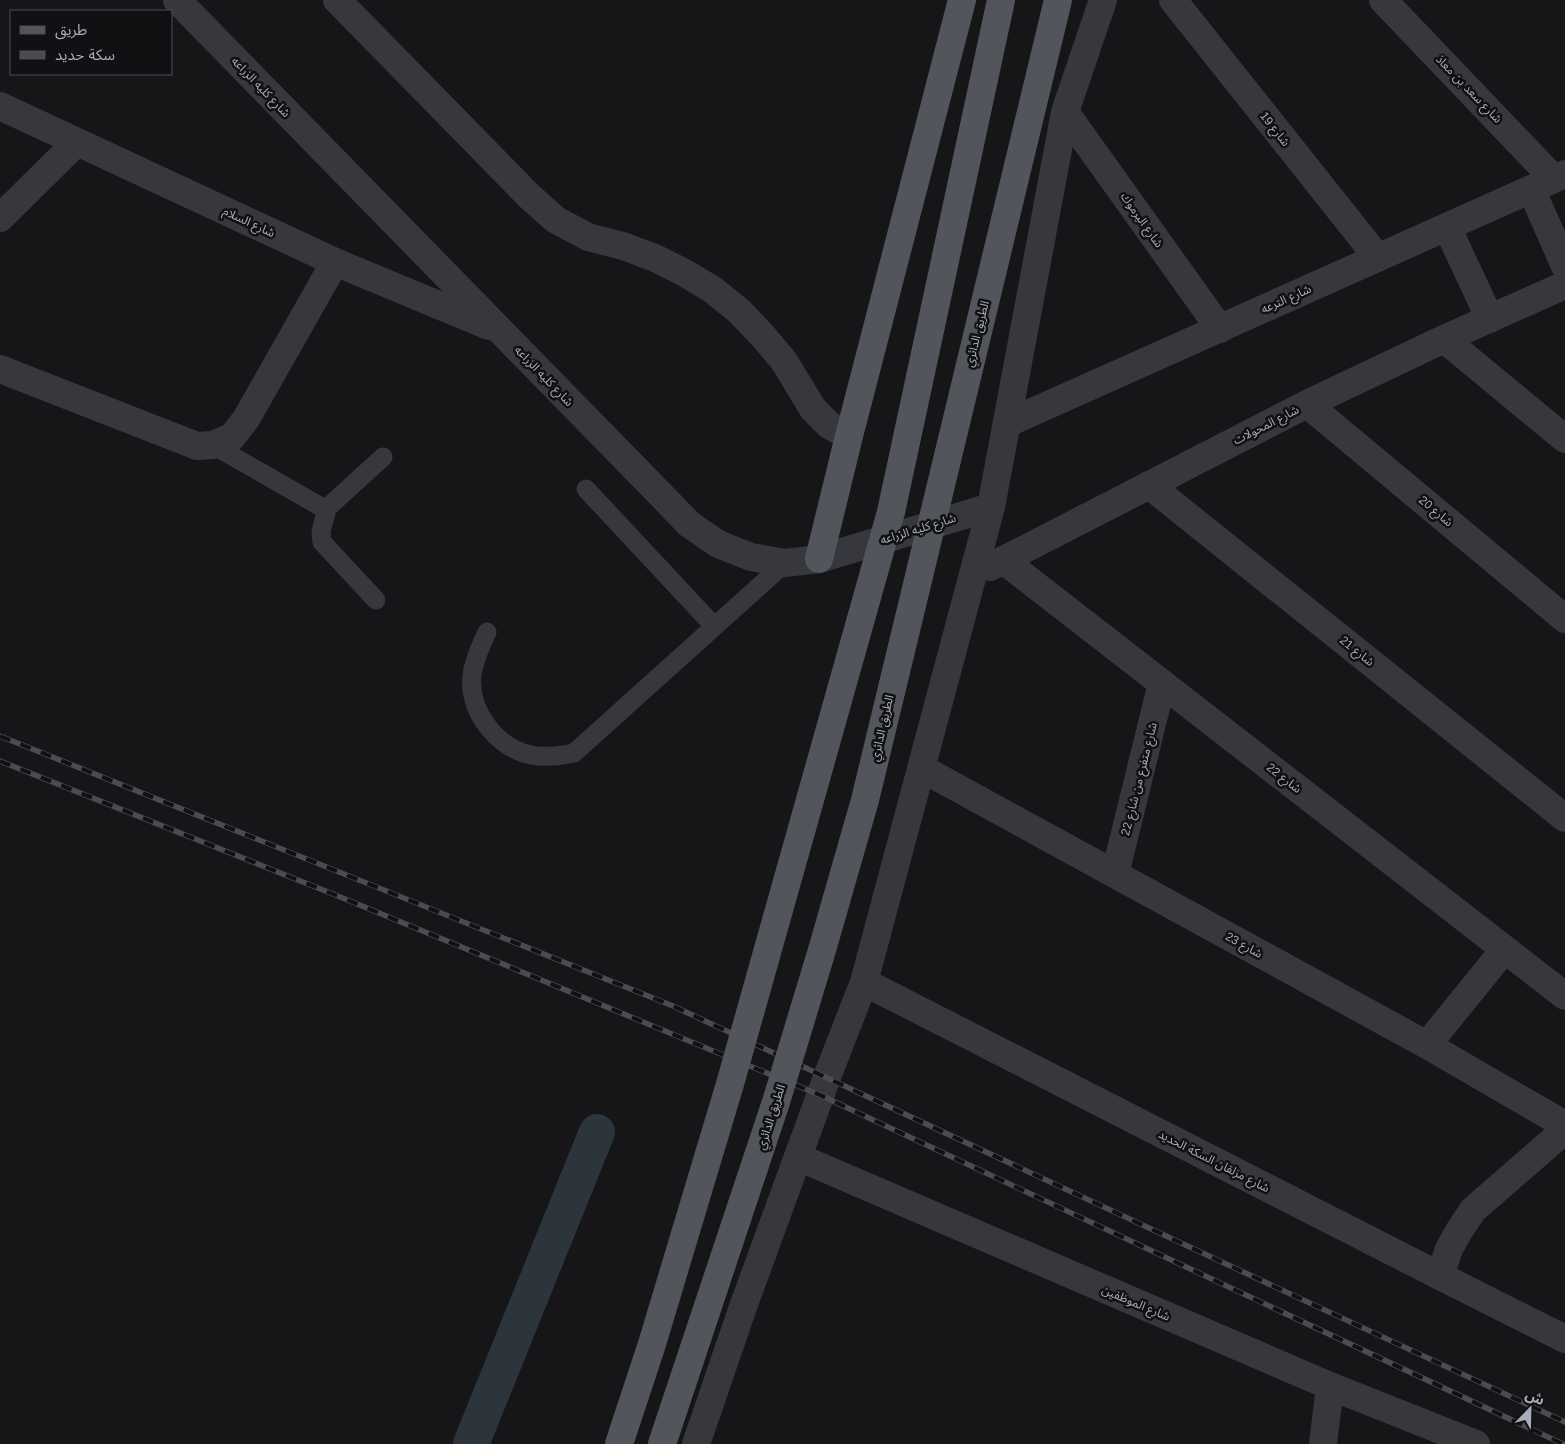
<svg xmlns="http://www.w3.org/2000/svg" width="1565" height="1444" font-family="Helvetica,'Noto Sans Arabic',sans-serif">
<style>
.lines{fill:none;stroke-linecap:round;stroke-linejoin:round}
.canal{stroke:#2c353c;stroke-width:36}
.service{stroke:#37383d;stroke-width:19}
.minor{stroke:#37383d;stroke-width:28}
.primary{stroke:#53555c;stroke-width:28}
.rail-casing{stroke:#4a4c52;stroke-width:5.5}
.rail{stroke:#111113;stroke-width:4;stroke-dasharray:11;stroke-linecap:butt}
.primary-bridge{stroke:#53555c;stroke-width:28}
.labels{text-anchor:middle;stroke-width:5;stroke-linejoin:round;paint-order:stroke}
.street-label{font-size:12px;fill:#a8adb8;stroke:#111113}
</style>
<rect width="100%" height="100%" fill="#161618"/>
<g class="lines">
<!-- canal -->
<path class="canal" d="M471,1444L597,1132"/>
<!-- service -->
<path class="service" d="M213,445L323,508L326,513L321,531L322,542L376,600
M586,489L714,626
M325,510L383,457
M487,632C481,646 474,659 472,675C468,711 497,748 531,755C546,758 560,756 574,753L785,563"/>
<!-- minor -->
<path class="minor" d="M177,0L665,499L689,524L718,544L751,557L785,563L819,559L991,507
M337,0L529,196L556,220L588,237L623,246L655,258L685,273L713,290L739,311L762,335L784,361L813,409L829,425L849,436
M1173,0L1378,258
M1383,0L1554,179
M0,106L335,262L489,326
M1065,112L1220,329
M1531,189L1565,266
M0,218L77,142
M1447,227L1490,319
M1444,339L1565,439
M0,369L197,446L213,445L232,437L246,419L335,262
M1307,404L1565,619
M1008,423L1565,174
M1149,485L1565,818
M1003,560L1565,996
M990,567L1307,404L1444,339L1565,285
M921,768L1427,1045L1565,1125
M1115,874L1162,683
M864,982L1440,1276L1565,1339
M1427,1045L1504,950
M798,1157L1330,1386L1476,1444
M1440,1276L1449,1249L1459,1231L1473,1210L1565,1130
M696,1444L743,1307L827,1077L864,982L991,507L1065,112L1103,0
M1323,1444L1330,1386"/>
<!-- primary -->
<path class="primary" d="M819,559L849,436L962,0"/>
<defs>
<path id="rail" d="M0,736L673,1006L1565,1422
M0,761L333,894L820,1095L1563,1444"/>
</defs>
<!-- rail casing -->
<use href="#rail" class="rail-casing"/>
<!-- rail -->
<use href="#rail" class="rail"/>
<!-- primary-bridge -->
<path class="primary-bridge" d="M619,1444L652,1344L730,1084L891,512L1001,0
M662,1444L776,1102L822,950L865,800L1058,0"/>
</g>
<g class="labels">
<!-- street labels -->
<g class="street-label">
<text transform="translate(261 87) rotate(46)" y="4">شارع كليه الزراعه</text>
<text transform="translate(1469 89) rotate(46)" y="4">شارع سعد بن معاذ</text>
<text transform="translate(1275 129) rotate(52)" y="4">شارع 19</text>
<text transform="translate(1142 220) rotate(55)" y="4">شارع اليرموك</text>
<text transform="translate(249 222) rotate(25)" y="4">شارع السلام</text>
<text transform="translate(1286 299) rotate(-24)" y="4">شارع الترعه</text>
<text transform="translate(977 334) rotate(-76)" y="4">الطريق الدائري</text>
<text transform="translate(544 376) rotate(46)" y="4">شارع كليه الزراعه</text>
<text transform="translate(1266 425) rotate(-27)" y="4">شارع المحولات</text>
<text transform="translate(1436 511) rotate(40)" y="4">شارع 20</text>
<text transform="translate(918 529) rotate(-17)" y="4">شارع كليه الزراعه</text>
<text transform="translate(1357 651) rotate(39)" y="4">شارع 21</text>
<text transform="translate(882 728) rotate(-77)" y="4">الطريق الدائري</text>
<text transform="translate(1284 778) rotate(38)" y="4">شارع 22</text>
<text transform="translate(1139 779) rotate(-76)" y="4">شارع متفرع من شارع 22</text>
<text transform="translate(1244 945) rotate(29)" y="4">شارع 23</text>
<text transform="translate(771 1117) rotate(-72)" y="4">الطريق الدائري</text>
<text transform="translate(1214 1161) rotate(27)" y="4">شارع مزلقان السكة الحديد</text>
<text transform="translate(1136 1303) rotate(23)" y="4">شارع الموظفين</text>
</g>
</g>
<!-- legend -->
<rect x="10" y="10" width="162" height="65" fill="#111113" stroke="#4d4f55"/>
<rect x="20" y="26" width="25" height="8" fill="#53555c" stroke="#4d4f55"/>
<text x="55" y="35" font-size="15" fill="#a8adb8">طريق</text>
<rect x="20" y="51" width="25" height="8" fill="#4a4c52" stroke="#4d4f55"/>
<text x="55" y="60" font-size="15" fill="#a8adb8">سكة حديد</text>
<!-- north arrow -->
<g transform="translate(1530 1409) rotate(23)" stroke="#111113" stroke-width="4" paint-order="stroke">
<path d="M0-4L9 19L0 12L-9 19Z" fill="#a8adb8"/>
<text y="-8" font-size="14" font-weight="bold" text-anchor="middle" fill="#a8adb8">ش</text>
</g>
</svg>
